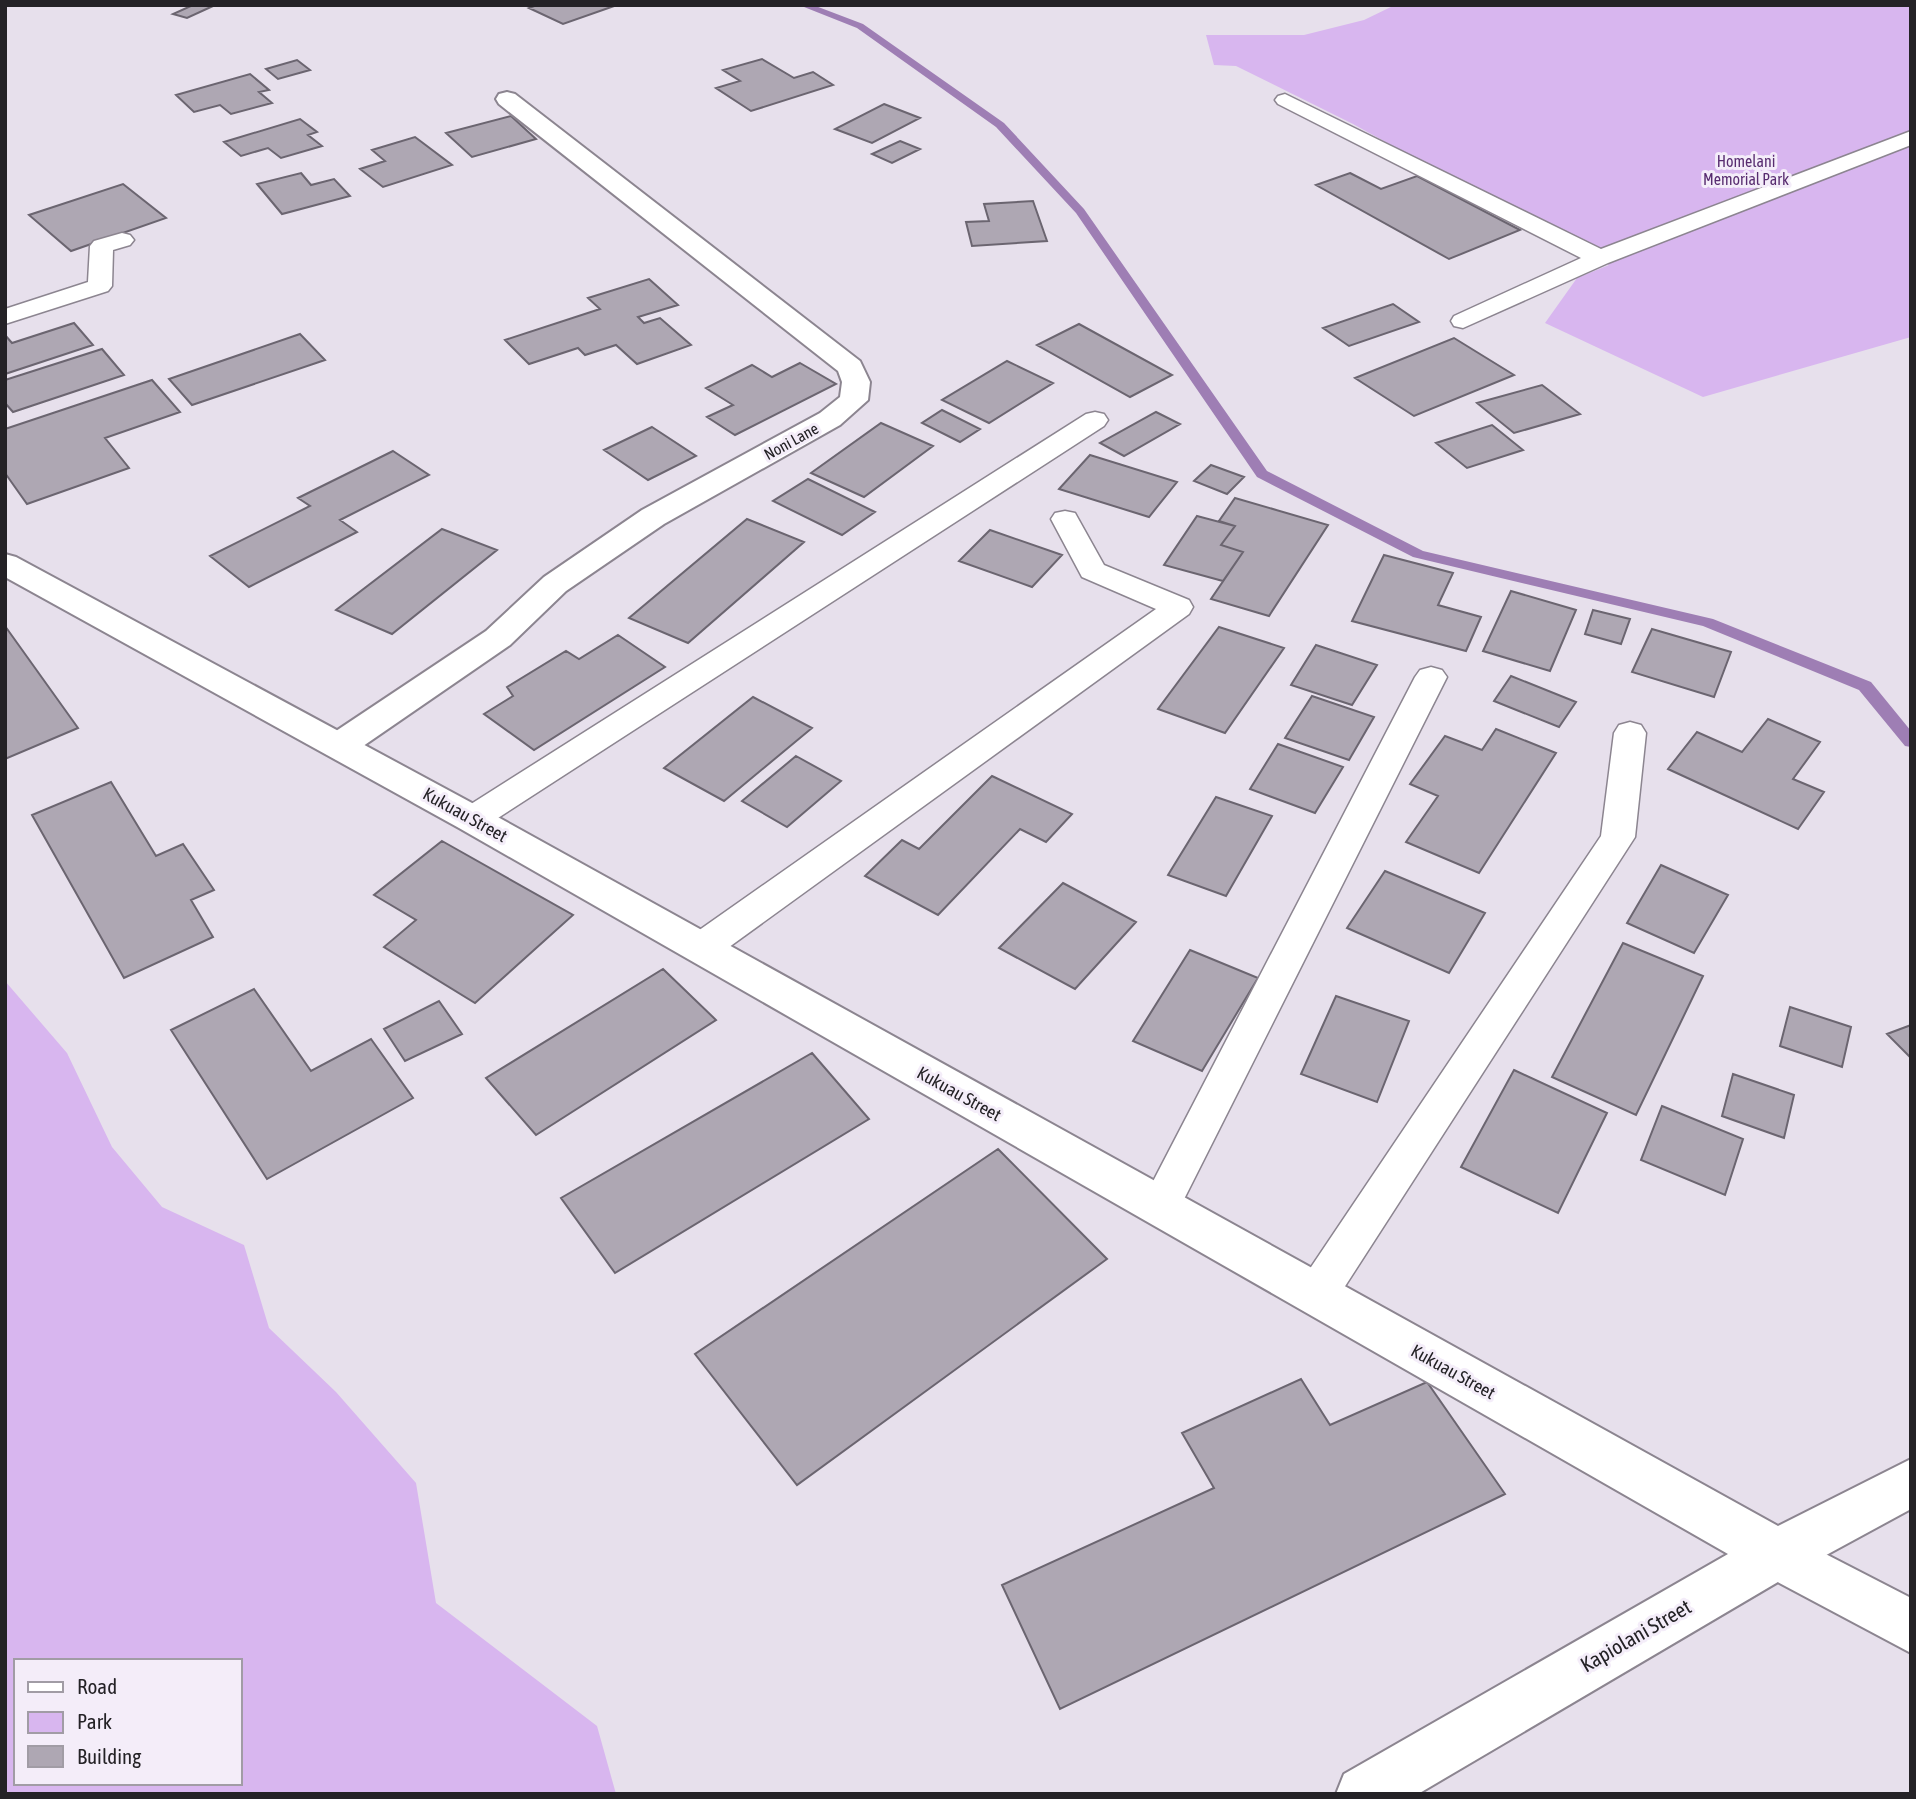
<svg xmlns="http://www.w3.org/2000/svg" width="1916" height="1799" font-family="'Asap Condensed',sans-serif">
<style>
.green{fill:#d8b6ef;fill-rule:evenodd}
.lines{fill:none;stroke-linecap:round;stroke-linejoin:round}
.stream{fill:#9e7eb4;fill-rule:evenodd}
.building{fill:#aea7b3;stroke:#6b6570;stroke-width:2}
.service-casing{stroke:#8c8590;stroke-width:3}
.minor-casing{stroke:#8c8590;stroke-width:4}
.tertiary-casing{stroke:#8c8590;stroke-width:4}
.service{fill:#fff;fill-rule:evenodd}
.minor{fill:#fff;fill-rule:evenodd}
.tertiary{fill:#fff;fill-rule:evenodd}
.labels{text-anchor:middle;stroke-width:6;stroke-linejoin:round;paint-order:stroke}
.far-park-label{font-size:16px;fill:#582d70;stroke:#f4edf9}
.far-street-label{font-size:16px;fill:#242226;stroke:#f4edf9}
.street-label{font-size:18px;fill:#242226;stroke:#f4edf9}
.near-street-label{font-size:21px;fill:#242226;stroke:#f4edf9}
</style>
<rect width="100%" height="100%" fill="#e7e0ec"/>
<!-- green -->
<path class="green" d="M1395,5H1911V337L1703,397L1545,323L1577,278L1609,265L1353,124L1236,66L1214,65L1206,35H1304L1364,20Z
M5,981L67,1053L112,1147L162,1207L244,1245L269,1328L336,1392L416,1483L436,1603L597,1726L616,1794H5ZM16,1661H240V1783H16Z"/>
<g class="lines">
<!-- stream -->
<path class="stream" d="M799,5H813L863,24L1004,123L1084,209L1267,471L1423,551L1713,619L1871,682L1911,731V747L1905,746L1859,690L1703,626L1413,557L1257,477L1076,213L996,127L857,28Z"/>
</g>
<!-- building -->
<path class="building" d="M193,5L213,6L187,18L173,14Z
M537,5H617L563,24L529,8Z
M762,59L794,78L813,72L833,85L751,111L716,88L740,81L723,70Z
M297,60L310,70L278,79L266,69Z
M250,74L269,90L259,92L272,103L231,114L220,105L194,112L176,95Z
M884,104L920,118L872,143L835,129Z
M511,116L536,139L472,157L446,133Z
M300,119L317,132L308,135L322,146L281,158L268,148L241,156L224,142Z
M415,137L452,165L383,187L360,169L385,161L372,150Z
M900,141L920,149L892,163L872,154Z
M301,173L311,185L334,179L350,196L282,214L257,184Z
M1350,173L1381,189L1417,176L1520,230L1449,259L1316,185Z
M123,184L166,218L71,251L29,215Z
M1033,201L1047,241L972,246L966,222L989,221L984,204Z
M649,279L678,305L638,317L644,323L660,318L691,345L637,364L616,345L585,355L578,348L529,364L505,340L600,309L588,298Z
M1393,304L1419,322L1349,346L1323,328Z
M74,323L93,345L5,374V335L12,343Z
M1079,324L1172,375L1130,397L1037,345Z
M300,334L325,360L192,405L169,379Z
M1454,338L1514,375L1414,416L1355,378Z
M102,349L124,375L13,412L5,403V380Z
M1007,361L1053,383L989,423L942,400Z
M800,363L836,384L735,435L707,417L733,405L706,388L752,365L772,377Z
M152,380L180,412L105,438L129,468L27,504L5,473V429Z
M1542,385L1580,414L1514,433L1477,403Z
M942,410L980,429L960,442L922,423Z
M1156,412L1180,424L1124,456L1100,443Z
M881,423L933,446L864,497L811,473Z
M1492,425L1523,450L1467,468L1436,443Z
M652,427L696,456L648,480L604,450Z
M393,451L429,475L340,520L357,532L249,587L210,556L310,506L298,498Z
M1090,455L1177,482L1149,517L1059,489Z
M1211,465L1244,477L1227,494L1194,481Z
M808,479L875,512L842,535L773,501Z
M1235,498L1328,525L1269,616L1211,599L1243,552L1221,545L1235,526L1219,521Z
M1197,516L1235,526L1221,545L1243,552L1223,581L1164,565Z
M747,519L804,542L688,643L629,618Z
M442,529L497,550L392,634L336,610Z
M990,530L1062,555L1032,587L959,561Z
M1384,555L1453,573L1438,605L1481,617L1466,651L1352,621Z
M1511,591L1576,610L1550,671L1483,651Z
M1593,610L1630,619L1621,644L1585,634Z
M5,626L78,728L5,759Z
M1219,627L1284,648L1225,733L1158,709Z
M1652,629L1731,652L1714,697L1632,672Z
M618,635L665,667L534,750L484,714L513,696L507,687L566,651L579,659Z
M1316,645L1377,665L1352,705L1291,685Z
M1511,676L1576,702L1559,727L1494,701Z
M1312,696L1374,717L1349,760L1285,738Z
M753,697L812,728L724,801L664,768Z
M1768,719L1820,742L1793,779L1824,792L1798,829L1668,769L1697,732L1742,752Z
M1496,729L1556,753L1479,873L1406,842L1438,796L1410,784L1445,736L1482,750Z
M1278,744L1343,767L1315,813L1250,789Z
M796,756L841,781L787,827L742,801Z
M992,776L1072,814L1046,842L1020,829L938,915L865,876L902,840L919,849Z
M111,782L156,856L183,844L214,890L191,900L213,937L124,978L32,815Z
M1216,797L1272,816L1226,896L1168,875Z
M442,841L573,915L475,1003L384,947L416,920L374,895Z
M1661,865L1728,895L1694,953L1627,923Z
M1385,871L1485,913L1449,973L1347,928Z
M1063,883L1136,922L1075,989L999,948Z
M1623,943L1703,976L1636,1115L1552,1077Z
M1190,950L1258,978L1202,1071L1133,1041Z
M663,969L716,1020L536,1135L486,1078Z
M254,989L311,1071L371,1039L413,1098L267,1179L171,1030Z
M1336,996L1409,1021L1377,1102L1301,1074Z
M439,1001L462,1034L405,1061L384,1029Z
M1790,1007L1851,1027L1842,1067L1780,1046Z
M1911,1025V1058L1887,1034Z
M812,1053L869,1119L615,1273L561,1198Z
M1514,1070L1607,1113L1558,1213L1461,1167Z
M1733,1074L1794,1095L1784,1138L1722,1116Z
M1662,1106L1743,1139L1725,1195L1641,1160Z
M998,1149L1107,1259L797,1485L695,1354Z
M1301,1379L1330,1425L1427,1382L1505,1494L1060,1709L1002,1585L1214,1488L1182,1433Z"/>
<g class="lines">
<defs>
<path id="service" d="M1285,94L1601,249L1911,131V145L1608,263L1463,328L1454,326L1451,321L1454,316L1581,258L1278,104L1275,100L1278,96Z
M122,233L130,235L134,240L130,245L113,250L112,286L108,291L5,324V309L88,282L90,246L94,241Z
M1095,412L1104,414L1108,420L1104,426L484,827L472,831L460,827L455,819L460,811L1086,414Z
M1065,511L1075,513L1104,565L1189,600L1193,607L1189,614L714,958L701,961L688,958L683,948L688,938L1156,609L1082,577L1051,519L1055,513Z
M1431,667L1442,670L1447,677L1174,1219L1160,1224L1146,1219L1140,1207L1146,1195L1415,677L1420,670Z
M1630,722L1641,725L1646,733L1635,837L1331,1308L1316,1314L1301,1308L1295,1295L1301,1282L1601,836L1614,733L1619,725Z"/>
<path id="minor" d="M507,92L515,94L860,361L870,382L868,400L840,425L664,524L566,591L510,645L353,753L340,757L327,753L322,745L327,737L486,631L544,577L642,510L820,413L840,397L842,382L838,371L499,104L496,99L499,94Z
M1777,1529L1911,1598V1653L1759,1572L1751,1554L1759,1536Z"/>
<path id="tertiary" d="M5,554L16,557L485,810L1778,1526L1911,1459V1509L1795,1572L1418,1794H1336L1344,1774L1728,1554L459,828L5,577Z"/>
</defs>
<!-- service casing -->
<use href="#service" class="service-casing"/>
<!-- minor casing -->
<use href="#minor" class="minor-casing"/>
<!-- tertiary casing -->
<use href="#tertiary" class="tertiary-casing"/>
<!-- service -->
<use href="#service" class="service"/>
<!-- minor -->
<use href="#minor" class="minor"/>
<!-- tertiary -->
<use href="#tertiary" class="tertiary"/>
</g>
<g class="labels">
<!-- far-park labels -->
<g class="far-park-label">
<text x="1746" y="167">Homelani<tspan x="1746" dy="18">Memorial Park</tspan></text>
</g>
<!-- far-street labels -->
<g class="far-street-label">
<text transform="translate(791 441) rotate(-29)" y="6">Noni Lane</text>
</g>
<!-- street labels -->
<g class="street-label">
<text transform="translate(465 815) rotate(29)" y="6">Kukuau Street</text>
<text transform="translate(959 1094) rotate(29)" y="6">Kukuau Street</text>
<text transform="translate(1453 1372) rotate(29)" y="6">Kukuau Street</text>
</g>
<!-- near-street labels -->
<g class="near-street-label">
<text transform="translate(1636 1636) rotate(-30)" y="7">Kapiolani Street</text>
</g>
</g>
<!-- border -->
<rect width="1916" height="1799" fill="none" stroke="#242226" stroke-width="14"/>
<!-- legend -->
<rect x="14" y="1659" width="228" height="126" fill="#f4edf9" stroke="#a19ca5" stroke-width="2"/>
<rect x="28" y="1682" width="35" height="10" fill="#ffffff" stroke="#a19ca5" stroke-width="2"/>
<text x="77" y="1694" font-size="21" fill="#242226">Road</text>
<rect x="28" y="1712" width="35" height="21" fill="#d8b6ef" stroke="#a19ca5" stroke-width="2"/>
<text x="77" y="1729" font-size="21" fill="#242226">Park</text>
<rect x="28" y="1746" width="35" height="21" fill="#aea7b3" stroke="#a19ca5" stroke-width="2"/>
<text x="77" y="1764" font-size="21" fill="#242226">Building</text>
</svg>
